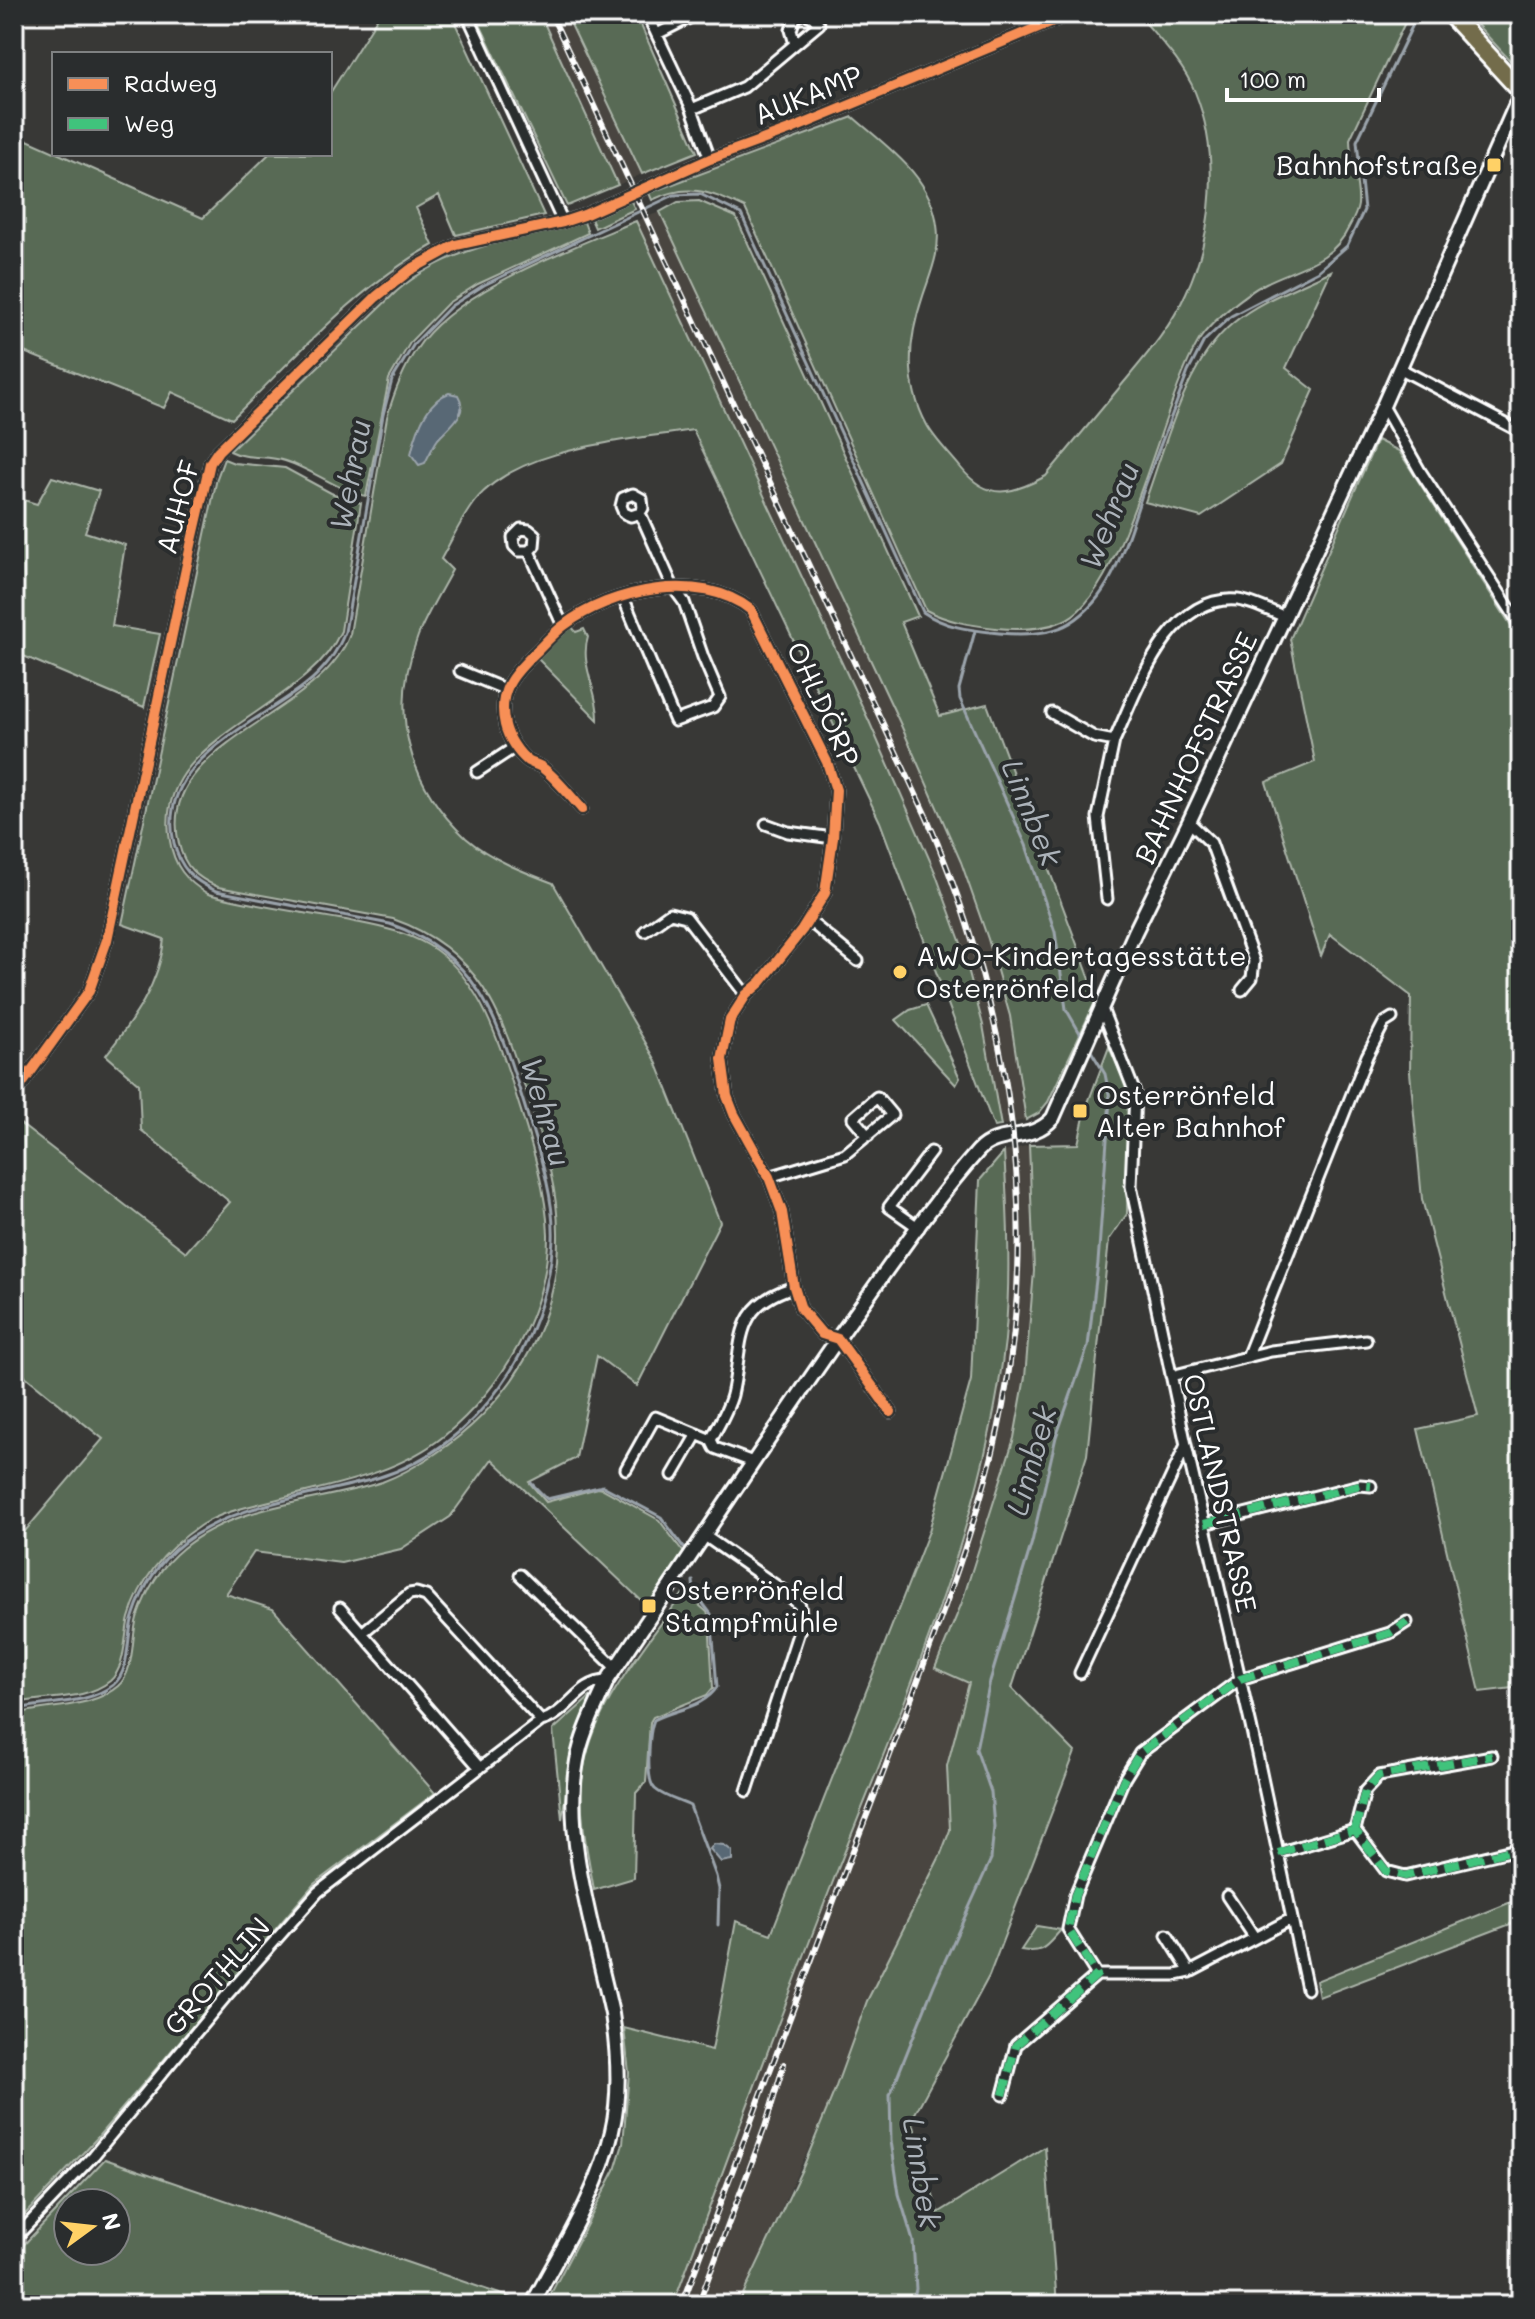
<svg xmlns="http://www.w3.org/2000/svg" width="1535" height="2319" font-family="Mali,sans-serif">
<style>
.built{fill:#48453f}
.green{fill:#596b55;stroke:#acb5aa;stroke-width:2;fill-rule:evenodd}
.water{fill:#586774;stroke:#9ba4ac;stroke-width:2}
.lines{fill:none;stroke-linecap:round;stroke-linejoin:round}
.stream{stroke:#9ba4ac;stroke-width:3}
.street-casing{stroke:#fff;stroke-width:15}
.secondary-casing{stroke:#fff;stroke-width:18}
.highway-casing{stroke:#fff;stroke-width:22}
.street{stroke:#2a2d2e;stroke-width:9}
.secondary{stroke:#2a2d2e;stroke-width:12}
.highway{stroke:#736c4b;stroke-width:16}
.rail-casing{stroke:#fff;stroke-width:6}
.rail{stroke:#2a2d2e;stroke-width:3;stroke-dasharray:9;stroke-linecap:butt}
.quiet{stroke:#40c37c;stroke-width:8;stroke-dasharray:16 8;stroke-linecap:butt}
.cycleway-casing{stroke:#2a2d2e;stroke-width:15}
.cycleway{stroke:#f78f57;stroke-width:10}
.poi-dot{fill:#ffd166;stroke:#2a2d2e;stroke-width:3}
.labels{text-anchor:middle;stroke-width:8;stroke-linejoin:round;paint-order:stroke}
.street-label{font-size:28px;fill:#fff;stroke:#2a2d2e}
.poi-label{font-size:28px;fill:#fff;stroke:#2a2d2e;text-anchor:start}
.water-label{font-size:30px;font-style:italic;fill:#acb3ba;stroke:#2a2d2e}
</style>
<rect width="100%" height="100%" fill="#383836"/>
<filter id="ink" filterUnits="userSpaceOnUse"><feTurbulence type="fractalNoise" baseFrequency=".0125" numOctaves="2"/><feDisplacementMap in="SourceGraphic" scale="16" xChannelSelector="R" yChannelSelector="G"/><feConvolveMatrix kernelMatrix="1 2 1 2 8 2 1 2 1" color-interpolation-filters="sRGB"/></filter>
<g filter="url(#ink)">
<!-- built -->
<path class="built" d="M540,14H566L642,174L618,185Z
M660,212L900,723L961,862L988,939L1010,1016L1026,1120L1001,1126L983,1025L962,946L935,872L869,721L636,221Z
M1029,1145L1034,1271L1025,1377L1014,1438L938,1669L969,1683L947,1766L950,1830L940,1856L867,2001L834,2092L741,2299L737,2305H671L717,2180L944,1594L975,1494L993,1414L1005,1340L1010,1244L1004,1152Z"/>
<!-- green -->
<path class="green" d="M380,14H451L544,215L456,235L439,195L416,208L433,245C355,288 295,358 232,419L172,392L164,408L14,348V134L203,218L269,154H330V93Z
M475,14H540L618,185L567,206Z
M566,14H636L697,152L642,174Z
M1138,14H1409L1350,139C1350,162 1360,183 1358,205C1357,213 1353,220 1349,227C1333,262 1298,267 1266,283C1246,293 1209,323 1198,342C1161,405 1125,588 1067,619C1046,630 1019,630 996,628C971,625 948,622 926,610L745,208C709,192 690,182 652,200L649,193L853,117C887,147 931,176 937,225C941,250 931,272 923,296C908,340 904,382 927,425C935,440 950,454 961,468C988,501 1011,495 1046,476C1070,447 1095,417 1120,387C1144,358 1170,329 1186,293C1214,233 1220,154 1195,92C1183,63 1158,38 1138,14Z
M1467,14H1521V64L1518,69Z
M631,201L635,209L595,228L591,219Z
M699,201L736,217L918,616L901,622L940,716L987,704L1097,998L1048,1102L1039,1113L1026,1120L1010,1016L988,939L961,862L900,723L660,212L678,202Z
M636,221L869,721L935,872L962,946L983,1025L1001,1126L994,1127L880,822L693,430C628,441 519,446 475,501C462,517 452,540 441,559L452,570C441,591 427,613 418,636C389,711 407,783 466,838C490,859 524,872 553,883L655,1059L720,1222L637,1386L597,1356L576,1458L529,1482L546,1502L598,1488L603,1489L659,1520L684,1553L647,1606L492,1459L450,1517L401,1549L341,1563L254,1552L226,1594L273,1609L435,1793L314,1884L96,2139L14,2226V1715C45,1705 92,1709 118,1686C135,1671 131,1639 137,1618C146,1591 161,1566 183,1548C238,1503 317,1503 382,1482C401,1475 418,1465 435,1454C508,1405 558,1328 558,1238C559,1191 544,1147 530,1103C503,1019 484,951 393,919L218,887C197,878 184,867 179,844C154,740 321,718 350,634L387,417C394,393 402,371 416,350C453,291 572,248 636,221Z
M584,222L588,233L478,284L448,303L411,341L389,379L366,496C336,490 314,470 285,461C267,455 247,460 230,451L397,291C448,246 520,238 584,222Z
M1331,271L1286,368L1314,390L1281,464L1201,517L1145,502C1166,444 1185,363 1233,323C1260,300 1299,287 1331,271Z
M1377,440L1399,451L1521,641V1687L1480,1692L1418,1429L1478,1416L1422,1199L1410,1072L1411,996L1330,934L1321,956L1266,782L1315,762L1290,639Z
M224,459L234,463L285,468L331,493L361,503L341,631C305,713 150,735 170,841C174,866 186,881 208,894C253,906 300,912 346,920C374,926 403,930 428,945C475,973 495,1030 511,1079C526,1129 546,1181 548,1234C549,1311 501,1389 444,1436C394,1476 330,1485 270,1501C247,1507 222,1512 201,1525C167,1548 140,1578 129,1618C124,1637 126,1667 110,1681C84,1702 44,1695 14,1704V1544L103,1439L14,1367V1119L186,1252L230,1202L141,1130L139,1084L106,1055C133,1020 160,984 164,939L122,924L217,478Z
M52,477L99,491L85,532L125,545L112,626L160,634L144,707L14,652V497L37,504Z
M571,626L576,632L584,629L588,637C579,665 599,692 598,720L537,658Z
M926,1005L960,1078L956,1085L896,1020L910,1010Z
M1109,1047L1129,1092L1127,1214L1109,1240L1087,1455L1012,1688L1075,1752L989,1976L912,2119L938,2213L1045,2147L1057,2305H738L804,2165L834,2092L867,2001L940,1856L950,1830L947,1766L969,1683L935,1668L961,1605L1014,1438L1025,1377L1034,1271L1029,1145L1078,1144L1086,1108Z
M1004,1152C1008,1215 1011,1278 1005,1340C984,1528 900,1709 832,1884C777,2023 726,2164 673,2305H545L615,2170L623,2144L629,2073L624,2028L712,2050L736,1921L771,1934L929,1531L971,1380L980,1180Z
M684,1592L707,1612L709,1618L713,1688L707,1695L653,1717L650,1722L646,1782L636,1793L634,1878L594,1890C588,1855 579,1817 582,1780C590,1708 644,1649 684,1592Z
M590,1697L593,1699C575,1738 568,1776 562,1819L553,1730Z
M1521,1898V1920L1319,1997L1316,1981Z
M1037,1926L1061,1930C1046,1946 1044,1954 1021,1950Z
M105,2159L520,2301L519,2305H14V2255ZM68,2203H116V2251H68Z"/>
<!-- water -->
<path class="water" d="M449,393L458,395C470,414 449,426 438,439C433,446 429,455 425,463L419,465L411,454C416,432 426,401 449,393Z
M714,1844L724,1845L732,1851V1860L721,1862L710,1849Z"/>
<g class="lines">
<!-- stream -->
<path class="stream" d="M975,631L959,689L960,699L1026,845L1055,932L1066,1009L1084,1040
M531,1483L547,1499L603,1486L661,1517L684,1548
M693,1581L694,1592L711,1614L717,1687C704,1708 674,1709 654,1720C649,1731 645,1781 655,1789C664,1797 680,1801 690,1806L716,1876L719,1889L718,1925
M14,1710C45,1701 86,1706 113,1685C131,1671 126,1637 133,1617C142,1588 158,1562 183,1543C237,1502 313,1497 377,1478C478,1448 547,1342 553,1240C555,1195 537,1146 524,1104C498,1022 480,955 390,924L216,891C193,880 180,869 174,843C155,761 255,725 305,685C323,671 337,653 345,632L383,415L392,380L414,344L451,306L484,285L674,195L700,194L741,214L923,612C946,628 972,630 999,633C1021,635 1050,635 1070,623C1116,595 1128,533 1145,486C1159,448 1174,410 1188,372L1204,341L1231,316L1318,271L1347,246L1364,210L1357,141L1418,14
M912,2305L916,2289L913,2241L899,2194L891,2141L890,2095L934,1985L991,1859L994,1827L991,1792L976,1749L990,1681L1032,1542L1056,1437L1088,1346L1098,1263L1110,1099L1105,1074L1088,1046"/>
<defs>
<path id="street" d="M467,14L563,222
M647,14L692,109L710,159
M657,34L697,14
M795,44L791,30L795,17L802,14
M692,109L744,87L819,24L813,17L806,14
M1399,368L1521,432
M1383,406L1420,471L1521,626
M529,551L534,546L535,535L529,530L521,529L513,537L514,546L519,551H529L563,626
M623,597L675,721L713,707L720,697L703,657L684,602L673,587L640,513L643,508L642,499L633,494L623,498L621,506L624,513L631,516L640,513
M460,671L504,689
M1052,713L1094,737L1114,741C1137,691 1168,593 1238,600C1253,602 1270,611 1285,617
M477,772L515,747
M582,809C570,796 558,780 544,769C540,765 533,764 528,761C518,753 508,738 505,725C497,691 513,674 536,652C545,643 553,634 563,626C611,589 701,570 751,610L827,762L836,790L833,838L825,893L802,930L761,982L746,995L730,1020L722,1059L727,1096L734,1114L769,1177L782,1212L794,1287L801,1309L822,1334L838,1339L891,1412
M1189,822L1211,843L1254,961L1252,978L1242,990
M766,824L788,832L833,838
M1107,899L1098,817L1114,741
M808,920L858,961
M645,931L670,913L686,917L746,995
M1102,1009L1135,1093L1131,1186L1186,1445L1251,1726L1307,1989
M14,1095L89,991L107,940L191,545L210,463L218,451L376,297L410,270L456,245L563,222L584,215L710,159L792,129L1070,14
M769,1177L845,1154L892,1115L877,1097L853,1118L868,1136
M919,1228L889,1207L931,1152
M1247,1357L1367,1056L1384,1023L1392,1018
M1171,1376L1271,1351L1366,1340
M711,1440C718,1426 728,1410 732,1395C744,1343 731,1306 794,1287
M626,1469L655,1417L711,1440L715,1448L753,1462
M673,1475L697,1434
M1204,1524L1360,1485L1371,1486
M705,1536L788,1594L800,1606L802,1622L747,1791
M520,1575L616,1668
M340,1608L362,1633
M1080,1673L1186,1445
M480,1768L362,1633L409,1594L416,1593L426,1596L541,1721
M1355,1830L1365,1791L1379,1776L1492,1756
M1278,1853L1355,1830L1386,1871L1405,1876L1513,1850
M1255,1938L1291,1919
M1190,1972L1255,1938L1227,1896
M1097,1975H1176L1190,1972L1167,1935
M1003,2095L1016,2045L1097,1975L1068,1929L1075,1895L1124,1779L1140,1753L1240,1679L1390,1633L1407,1622
M14,2239L94,2155L227,1995L318,1892L541,1721C568,1714 579,1681 607,1681"/>
<path id="secondary" d="M532,2305C561,2249 598,2193 612,2131C621,2093 618,2053 612,2014C596,1938 562,1837 577,1761C582,1733 596,1707 607,1681C688,1560 767,1439 851,1320C892,1263 932,1203 978,1151C998,1129 1031,1143 1053,1118L1135,932L1189,822L1383,406L1521,93"/>
<path id="highway" d="M1450,14L1521,91"/>
</defs>
<!-- street casing -->
<use href="#street" class="street-casing"/>
<!-- secondary casing -->
<use href="#secondary" class="secondary-casing"/>
<!-- highway casing -->
<use href="#highway" class="highway-casing"/>
<!-- street -->
<use href="#street" class="street"/>
<!-- secondary -->
<use href="#secondary" class="secondary"/>
<!-- highway -->
<use href="#highway" class="highway"/>
<defs>
<path id="rail" d="M551,14L927,818C1007,1005 1041,1204 1003,1406C990,1476 967,1543 944,1609C914,1693 883,1775 850,1858C793,2007 739,2156 682,2305
M698,2305L765,2127L784,2064"/>
</defs>
<!-- rail casing -->
<use href="#rail" class="rail-casing"/>
<!-- rail -->
<use href="#rail" class="rail"/>
<!-- quiet -->
<path class="quiet" d="M1204,1524L1360,1485L1371,1486
M1355,1830L1365,1791L1379,1776L1492,1756
M1278,1853L1355,1830L1386,1871L1405,1876L1513,1850
M1003,2095L1016,2045L1097,1975L1068,1929L1075,1895L1124,1779L1140,1753L1240,1679L1390,1633L1407,1622"/>
<defs>
<path id="cycleway" d="M582,809C570,796 558,780 544,769C540,765 533,764 528,761C518,753 508,738 505,725C497,691 513,674 536,652C545,643 553,634 563,626C611,589 701,570 751,610L827,762L836,790L833,838L825,893L802,930L761,982L746,995L730,1020L722,1059L727,1096L734,1114L769,1177L782,1212L794,1287L801,1309L822,1334L838,1339L891,1412
M14,1095L89,991L107,940L191,545L210,463L218,451L376,297L410,270L456,245L563,222L584,215L710,159L792,129L1070,14"/>
</defs>
<!-- cycleway casing -->
<use href="#cycleway" class="cycleway-casing"/>
<!-- cycleway -->
<use href="#cycleway" class="cycleway"/>
</g>
</g>
<!-- markers -->
<g class="poi-dot">
<rect x="1486" y="157" width="16" height="16" rx="4"/>
<circle cx="900" cy="972" r="8"/>
<rect x="1072" y="1103" width="16" height="16" rx="4"/>
<rect x="641" y="1598" width="16" height="16" rx="4"/>
</g>
<g class="labels">
<!-- street labels -->
<g class="street-label">
<text transform="translate(808 95) rotate(-22)" y="10">AUKAMP</text>
<text transform="translate(178 507) rotate(-75)" y="10">AUHOF</text>
<text transform="translate(823 704) rotate(65)" y="10">OHLDÖRP</text>
<text transform="translate(1196 748) rotate(-65)" y="10">BAHNHOFSTRASSE</text>
<text transform="translate(1220 1493) rotate(77)" y="10">OSTLANDSTRASSE</text>
<text transform="translate(217 1976) rotate(-49)" y="10">GROTHLIN</text>
</g>
<!-- poi labels -->
<g class="poi-label">
<text x="1478" y="175" text-anchor="end">Bahnhofstraße</text>
<text x="916" y="966">AWO-Kindertagesstätte<tspan x="916" dy="32">Osterrönfeld</tspan></text>
<text x="1096" y="1105">Osterrönfeld<tspan x="1096" dy="32">Alter Bahnhof</tspan></text>
<text x="665" y="1600">Osterrönfeld<tspan x="665" dy="32">Stampfmühle</tspan></text>
</g>
<!-- water labels -->
<g class="water-label">
<text transform="translate(351 475) rotate(-79)" y="10">Wehrau</text>
<text transform="translate(1110 516) rotate(-68)" y="10">Wehrau</text>
<text transform="translate(1031 813) rotate(68)" y="10">Linnbek</text>
<text transform="translate(545 1112) rotate(74)" y="10">Wehrau</text>
<text transform="translate(1032 1461) rotate(-74)" y="10">Linnbek</text>
<text transform="translate(921 2173) rotate(81)" y="10">Linnbek</text>
</g>
</g>
<!-- margin -->
<rect width="1535" height="2319" fill="none" stroke="#2a2d2e" stroke-width="48"/>
<rect x="24" y="24" width="1487" height="2271" fill="none" stroke="#fff" stroke-width="3" filter="url(#ink)"/>
<!-- legend -->
<rect x="52" y="52" width="280" height="104" fill="#2a2d2e" stroke="#7f8182" stroke-width="2"/>
<rect x="68" y="78" width="40" height="12" fill="#f78f57" stroke="#7f8182" stroke-width="2"/>
<text x="124" y="92" font-size="24" fill="#ffffff">Radweg</text>
<rect x="68" y="118" width="40" height="12" fill="#40c37c" stroke="#7f8182" stroke-width="2"/>
<text x="124" y="132" font-size="24" fill="#ffffff">Weg</text>
<!-- north arrow -->
<g transform="translate(92 2227) rotate(75)"><circle r="38" fill="#2a2d2e" stroke="#7f8182" stroke-width="2"/>
<path d="M0-6L14 30L0 20L-14 30Z" fill="#ffd166"/>
<text y="-12" font-size="22" font-weight="bold" text-anchor="middle" fill="#ffffff">N</text>
</g>
<!-- scale -->
<path d="M1227 88v12h152v-12" fill="none" stroke="#ffffff" stroke-width="4"/>
<text x="1239" y="88" font-size="24" fill="#ffffff" stroke="#2a2d2e" stroke-width="6" paint-order="stroke">100 m</text>
</svg>
